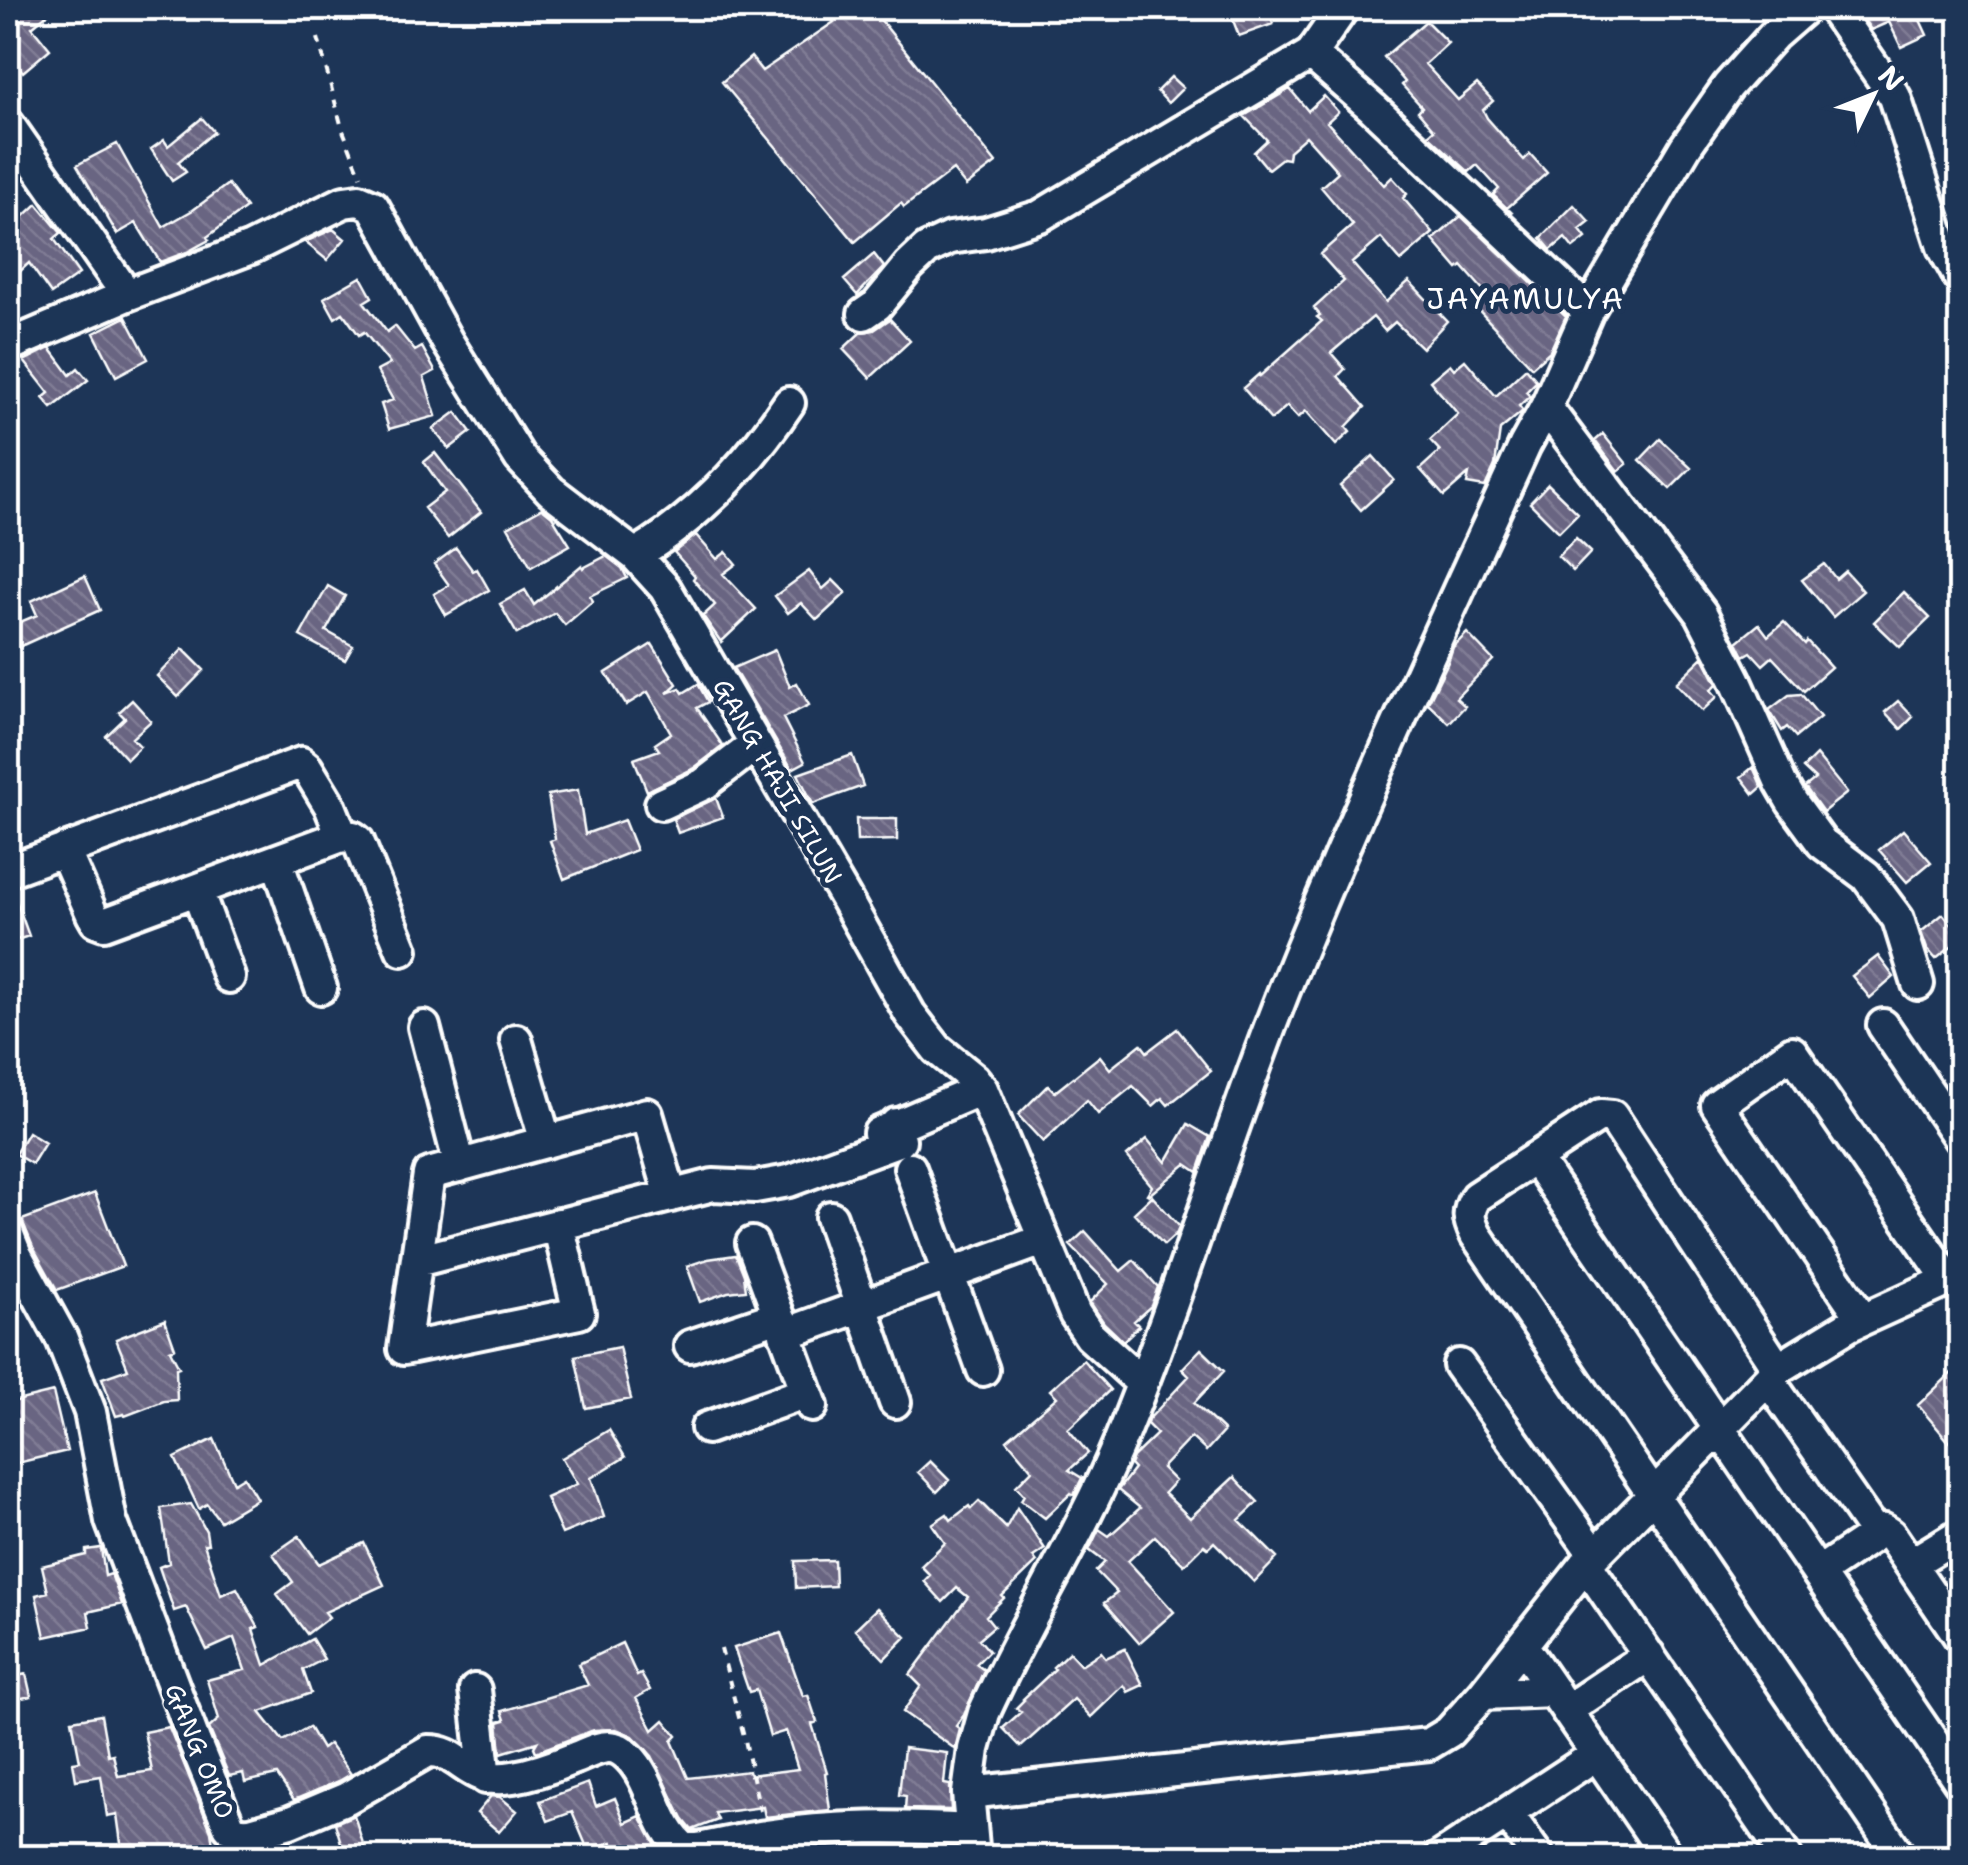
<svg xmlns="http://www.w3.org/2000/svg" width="1968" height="1865" font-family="'Shantell Sans',sans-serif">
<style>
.building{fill:url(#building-back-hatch);stroke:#fff;stroke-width:2.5}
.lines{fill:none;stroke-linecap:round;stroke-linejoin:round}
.minor-casing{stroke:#fff;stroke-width:38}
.path{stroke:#fff;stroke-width:4;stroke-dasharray:8 8;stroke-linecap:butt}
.minor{stroke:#1d3557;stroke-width:30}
.labels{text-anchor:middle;stroke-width:10;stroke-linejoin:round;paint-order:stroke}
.street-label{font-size:25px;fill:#fff;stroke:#1d3557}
.quarter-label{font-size:30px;letter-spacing:2.5px;fill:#fff;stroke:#1d3557}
</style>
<defs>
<pattern id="building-back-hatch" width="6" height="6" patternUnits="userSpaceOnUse" patternTransform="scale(2.5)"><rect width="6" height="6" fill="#696582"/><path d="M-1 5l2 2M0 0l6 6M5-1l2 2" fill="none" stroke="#807c95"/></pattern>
</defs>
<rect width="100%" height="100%" fill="#1d3557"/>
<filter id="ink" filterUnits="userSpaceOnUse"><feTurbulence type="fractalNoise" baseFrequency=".01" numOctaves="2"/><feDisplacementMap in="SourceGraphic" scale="20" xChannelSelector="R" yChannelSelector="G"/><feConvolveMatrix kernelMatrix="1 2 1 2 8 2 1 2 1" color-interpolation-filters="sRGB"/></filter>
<g filter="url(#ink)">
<!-- building -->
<path class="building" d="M8,8H55L32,27L50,49L23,72L8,53Z
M822,8H871L996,163L966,186L953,170L904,207L901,203L855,242L722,82L751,57L762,71L834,22Z
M1252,8H1267L1273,24L1239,36L1231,15Z
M1856,8H1917L1915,9L1927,35L1901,47L1889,22L1871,30Z
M1426,21L1448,43L1425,64L1458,100L1477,84L1493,101L1483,110L1487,118L1524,160L1530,154L1547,173L1507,208L1513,214L1493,195L1499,189L1477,165L1469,172L1428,135L1434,130L1418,111L1422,107L1402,85L1405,82L1384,57Z
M1171,77L1183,88L1168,103L1157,91Z
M1290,89L1308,111L1324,96L1338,112L1327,122L1384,185L1392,177L1407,194L1403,198L1433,233L1401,261L1381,238L1352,263L1386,302L1409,281L1447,321L1422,348L1395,322L1385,331L1373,317L1331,353L1345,369L1338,376L1365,407L1346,427L1350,432L1336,445L1306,411L1298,418L1287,406L1271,420L1243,388L1259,374L1260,376L1322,321L1317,317L1320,315L1314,308L1344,281L1320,254L1353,225L1321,187L1338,172L1306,136L1289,151L1288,159L1282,158L1268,169L1254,152L1267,140L1244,116Z
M202,118L214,132L178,162L186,172L172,181L151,149L164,140L168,146Z
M117,144L163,227L193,210L228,184L246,208L207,237L209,240L187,252L160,262L136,223L117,234L77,165Z
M8,203L18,222L37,204L61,233L54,239L79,274L51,294L29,263L16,275L8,266Z
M1574,205L1590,222L1580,230L1586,238L1573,248L1565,238L1551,250L1541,238Z
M1461,216L1566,316L1550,351L1532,367L1472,303L1485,292L1462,266L1458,269L1433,240Z
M333,229L345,239L327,260L305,242Z
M874,254L884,267L857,295L844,280Z
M361,277L372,297L364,302L387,332L395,326L415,351L422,347L435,371L424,377L436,416L389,429L381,404L393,400L377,371L390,364L364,332L359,335L343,313L335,318L324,298Z
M126,317L148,359L116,376L94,333Z
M890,319L910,341L870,378L843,349L861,332L874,330Z
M50,348L70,375L78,368L88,380L52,408L43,398L49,393L24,361Z
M1465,360L1496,396L1526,368L1537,381L1526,392L1530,396L1519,406L1523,411L1500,430L1495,465L1485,487L1467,484L1469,474L1444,496L1420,469L1440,451L1430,440L1458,414L1430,381L1450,364L1454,369Z
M456,412L471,432L449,449L433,429Z
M1603,434L1627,464L1618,471L1595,441Z
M1660,439L1691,468L1670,489L1640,460Z
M435,453L481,512L448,538L424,508L445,492L424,462Z
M1373,456L1394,480L1361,510L1340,486Z
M1548,484L1578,513L1559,532L1530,503Z
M542,508L552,516L570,545L531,567L508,527Z
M696,535L717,559L726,552L736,564L723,574L756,609L721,642L703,616L715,605L693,579L695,576L674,552Z
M1576,538L1591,552L1573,571L1558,556Z
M456,548L473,571L477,569L489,590L446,615L434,594L449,585L434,564Z
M606,556L622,568L627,578L590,596L593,601L565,625L555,613L517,634L500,604L525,590L534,605L582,565L583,568Z
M1824,564L1836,579L1845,571L1863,591L1833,617L1802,580Z
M809,571L823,589L833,580L846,593L817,620L801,603L788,613L775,596Z
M85,576L100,610L12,650L8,639V627L37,615L31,601Z
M328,586L345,596L326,631L353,646L345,660L300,636Z
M1904,592L1930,618L1900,647L1874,622Z
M1784,622L1805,644L1807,641L1831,667L1804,691L1772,657L1763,665L1751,652L1744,656L1737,642L1759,624L1768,636Z
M1467,633L1493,660L1456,698L1465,706L1449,723L1428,703L1448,662L1453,647Z
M652,644L677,684L667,693L680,688L683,693L698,684L708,702L697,708L723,746L694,768L647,791L634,759L659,750L655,744L671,733L648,692L626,705L606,673Z
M183,649L204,670L178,697L157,676Z
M775,650L790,687L797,683L809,705L783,718L805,762L792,769L733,668Z
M1703,657L1717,684L1711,690L1717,697L1702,711L1676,683Z
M1801,694L1820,717L1796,737L1787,727L1782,731L1769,710L1789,695Z
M132,700L151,721L132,738L140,746L127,759L106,736L125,718L119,712Z
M1898,701L1913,717L1901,729L1885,712Z
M852,755L863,786L813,804L798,774Z
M1816,755L1847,793L1823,812L1805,787L1815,779L1803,768Z
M1753,767L1762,787L1754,794L1741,777Z
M578,790L585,834L624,820L636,850L564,879L550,841L555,839L548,795Z
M716,798L723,817L678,833L673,819Z
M856,819H897V840L857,841Z
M1903,830L1931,862L1907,882L1879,850Z
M8,889H12L29,936L8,943Z
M1943,914L1960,935V940L1936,959L1927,949L1921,932Z
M1878,956L1894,977L1870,998L1852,976Z
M1177,1029L1211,1071L1168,1105L1162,1098L1153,1106L1133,1086L1098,1114L1087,1100L1043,1142L1018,1115L1048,1085L1055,1092L1100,1056L1110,1069L1141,1044L1147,1052Z
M1188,1124L1210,1137L1198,1172L1186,1164L1149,1195L1147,1194L1152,1186L1127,1156L1147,1139L1166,1162Z
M28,1132L45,1143L32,1164L15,1154Z
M95,1193L123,1266L57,1290L33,1247L22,1220Z
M1152,1196L1179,1226L1177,1233L1164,1245L1134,1213Z
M1085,1231L1121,1271L1134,1260L1158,1287L1151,1306L1134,1321L1139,1326L1123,1341L1104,1323L1090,1302L1108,1284L1070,1245Z
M736,1255L744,1275L746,1290L728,1292L700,1302L687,1266L708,1259Z
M165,1320L175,1348L170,1350L179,1367L176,1368L177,1400L164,1401L125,1416L124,1414L116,1416L102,1378L128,1369L116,1339Z
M619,1347L631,1399L586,1408L575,1356Z
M1201,1349L1224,1371L1194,1403L1224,1431L1206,1451L1191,1437L1162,1468L1175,1481L1164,1493L1190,1518L1234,1477L1258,1502L1239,1520L1277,1558L1254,1582L1214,1542L1208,1548L1204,1545L1184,1565L1155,1536L1128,1561L1174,1612L1139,1643L1104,1603L1117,1593L1096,1571L1105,1562L1089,1550L1099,1529L1109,1536L1140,1508L1118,1490L1134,1469L1130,1465L1133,1457L1157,1434L1147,1424L1148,1420L1189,1376L1182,1369Z
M1083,1360L1110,1390L1068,1429L1088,1453L1069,1470L1082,1478L1074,1495L1071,1493L1045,1518L1021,1500L1024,1495L1016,1486L1032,1470L1007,1440L1057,1397L1050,1390Z
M1960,1365V1433L1949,1442L1918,1405Z
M53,1392L67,1451L13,1464L8,1443V1403Z
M609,1430L625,1457L591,1478L604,1517L562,1534L546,1498L577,1484L562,1458Z
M214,1439L234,1483L244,1477L257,1499L220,1521L207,1504L199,1509L175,1458Z
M930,1461L949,1480L937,1492L918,1472Z
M979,1501L1006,1528L1017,1508L1045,1549L1033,1557L1037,1562L1002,1596L1004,1598L986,1616L994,1626L979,1639L989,1651L976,1664L984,1670L964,1715L956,1726L960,1729L955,1749L903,1712L921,1686L910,1675L968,1597L957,1588L943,1602L924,1581L930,1575L921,1566L945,1543L932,1524L947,1514L951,1520L969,1506L971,1509Z
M191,1504L206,1531L208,1544H204L221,1595L237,1588L258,1627L253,1629L265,1665L312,1639L324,1659L303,1670L311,1693L260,1712L283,1741L309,1727L322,1749L329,1744L351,1774L339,1781L294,1800L277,1775L245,1782L243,1773L229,1776L209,1728L219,1719L207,1680L245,1670L234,1638L207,1650L186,1607L174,1611L159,1567L169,1563L161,1508Z
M299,1536L319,1564L364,1543L384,1585L325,1612L329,1617L307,1634L277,1594L293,1582L273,1554Z
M101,1548L105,1576L111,1574L122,1604L88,1612L91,1627L45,1637L36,1595L48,1592L42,1566L86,1555V1550Z
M834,1560L835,1586L796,1588L795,1561Z
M877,1608L906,1637L884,1659L855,1629Z
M781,1633L803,1696L808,1695L817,1722L812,1724L827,1772L825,1773L830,1810L765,1817L763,1807L715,1813L718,1820L692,1830L683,1819L652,1756L633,1736L616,1729L594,1730L536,1752L534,1747L537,1742L501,1753L498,1722L505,1720L502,1711L588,1685L578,1664L622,1643L637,1676L641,1674L650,1690L636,1698L653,1730L664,1720L677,1736L672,1741L688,1778L749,1771L750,1775L798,1769L786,1731L770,1736L756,1690L749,1692L734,1648Z
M1125,1649L1143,1685L1128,1692L1124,1685L1091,1717L1074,1699L1021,1747L1003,1728L1021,1712L1016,1708L1024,1700L1023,1699L1055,1669L1053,1667L1069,1652L1081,1665L1101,1652L1106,1658Z
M26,1674L31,1696L8,1701V1678Z
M101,1715L108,1755L113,1754L118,1776L152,1771L144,1732L169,1727L211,1831L215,1858H123L117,1814L107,1816L101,1776L76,1780L73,1762L80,1761L72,1720Z
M904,1748L947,1753L944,1784L950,1785L951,1810L905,1809L906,1796L899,1795Z
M588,1783L596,1806L615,1798L625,1823L640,1816L659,1850L644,1858H620L612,1842L588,1850L572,1812L548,1821L540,1801Z
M491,1796L500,1797L517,1811L499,1832L477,1813Z
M354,1815L365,1850L345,1856L335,1823Z
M287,1842L294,1858H258L255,1851Z"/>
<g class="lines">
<defs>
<path id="minor" d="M1833,8L1895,97L1943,247L1960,278
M1311,54L1373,108L1588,311
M8,124L127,295
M864,314L877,305L909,266L927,249L950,238L986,233L1040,216L1311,54L1343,8
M8,346L127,295L251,248L344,202L359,200L373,206L447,341L520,458L551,491L635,555L665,588L847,901L910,1014L937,1049L974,1079L982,1089L1075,1314L1090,1336L1141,1382
M1546,407L1701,613L1735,679L1781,783L1792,802L1822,843L1866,876L1898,919L1918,984
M635,555C697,518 749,463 789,403
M661,804L704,784L755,745
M64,850L92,914L96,921L104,924L342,836
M277,861L321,988
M8,871L301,763L307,768L330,806L342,836L353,837L358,841L402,950
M197,890L229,977
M1883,1025L1960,1139
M424,1027L460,1166
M516,1040L546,1142
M879,1133L982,1089
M1535,1158L1960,1782
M910,1168L983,1370
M831,1217L895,1402
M558,1224L579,1313L404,1349L429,1174L647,1114L671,1196
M8,1235L16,1255L62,1339L90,1412L111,1521L195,1743L229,1826L234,1831L247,1834L290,1822L347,1798L428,1751C462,1750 466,1785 513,1777C533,1774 553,1767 572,1759C584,1755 596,1747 609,1747C617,1747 623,1751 629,1757C654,1782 656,1828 685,1849H697C720,1845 743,1839 766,1836C834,1825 902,1826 970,1830
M752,1243L812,1406
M417,1261L713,1185L755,1187L789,1181L900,1140L896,1124
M1863,1319L1717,1105L1792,1052L1949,1280
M785,1334L1043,1240
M690,1346L779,1316
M1459,1365L1595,1555
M1778,1369L1612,1116L1601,1115L1476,1197C1467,1212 1468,1219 1476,1235L1901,1858
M1768,1379L1876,1534
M707,1428L807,1392
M1876,1534L1884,1530L1890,1534L1960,1637
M1586,1564L1787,1858
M1911,1564L1960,1534
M1818,1573L1876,1534
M1522,1645L1668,1858
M475,1690L485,1778
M1483,1694L1554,1691
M1567,1710L1649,1655
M968,1793L1429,1744L1449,1732L1483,1694L1586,1564L1778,1369L1850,1325L1960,1275
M1507,1813L1539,1858
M974,1858L968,1793L974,1749L984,1713C1025,1622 1080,1536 1119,1443C1181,1292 1226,1135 1287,983C1360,801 1444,623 1525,445L1546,407L1588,311L1686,146L1728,86L1774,35L1805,8
M1439,1858L1597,1754"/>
</defs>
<!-- minor casing -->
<use href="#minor" class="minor-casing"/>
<!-- path -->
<path class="path" d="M318,38L342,128L361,176
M721,1649L745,1740L760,1811"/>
<!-- minor -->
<use href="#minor" class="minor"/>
</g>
</g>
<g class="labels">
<!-- street labels -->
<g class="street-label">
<text transform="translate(778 781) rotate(60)" y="9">GANG HAJI SILUN</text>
<text transform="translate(200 1751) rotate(68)" y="9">GANG OMO</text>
</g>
<!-- quarter labels -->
<g class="quarter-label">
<text x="1526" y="309">JAYAMULYA</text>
</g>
</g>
<!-- margin -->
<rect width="1968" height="1865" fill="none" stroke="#1d3557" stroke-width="40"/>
<rect x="20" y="20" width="1928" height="1825" fill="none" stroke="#fff" stroke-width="4" filter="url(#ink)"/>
<!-- north arrow -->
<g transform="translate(1873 95) rotate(47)" stroke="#1d3557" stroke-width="8" paint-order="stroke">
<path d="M0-8L18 38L0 25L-18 38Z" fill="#ffffff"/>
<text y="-15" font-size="28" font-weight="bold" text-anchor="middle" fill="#ffffff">N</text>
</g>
</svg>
